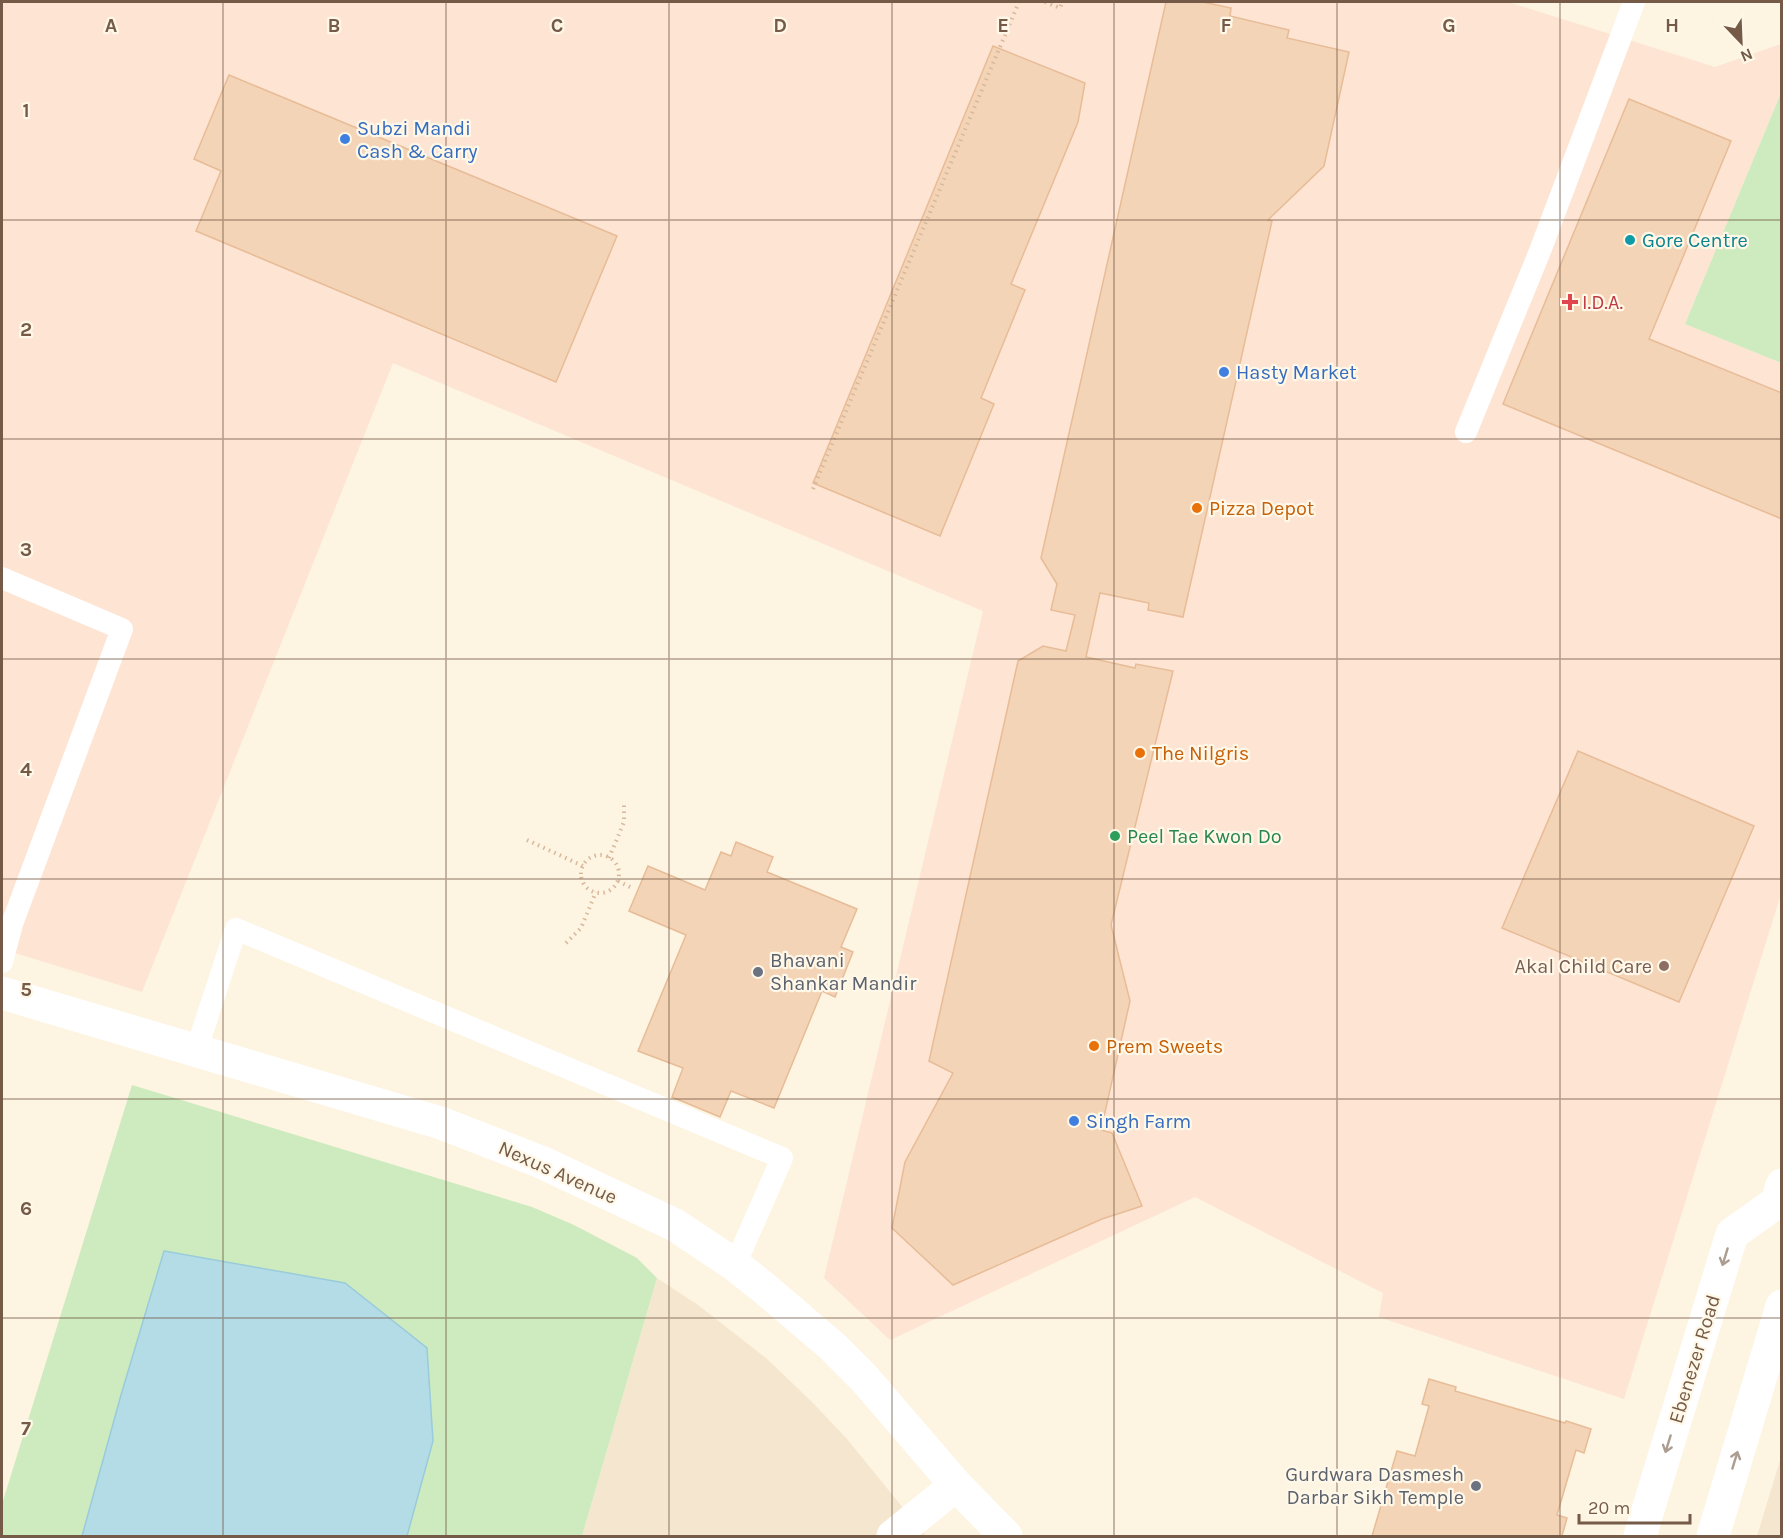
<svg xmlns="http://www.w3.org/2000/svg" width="1783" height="1538" font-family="Karla,sans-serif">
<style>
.residential{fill:#f5e7cf}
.commercial{fill:#fee4d3}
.green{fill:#cdebbf}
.water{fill:#b4dce7;stroke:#9acbda;stroke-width:1.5}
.building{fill:#f4d4b7;stroke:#e7bc97;stroke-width:1.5}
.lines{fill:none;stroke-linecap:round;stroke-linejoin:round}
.path{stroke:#d8b89a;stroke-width:4;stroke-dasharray:1.5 4.5;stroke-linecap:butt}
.service{stroke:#fff;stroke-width:22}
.minor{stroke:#fff;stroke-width:33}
.secondary{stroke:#fff;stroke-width:33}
.oneway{stroke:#ac9d91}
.grid{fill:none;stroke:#755b47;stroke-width:1.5;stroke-opacity:0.55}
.shop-dot{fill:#3f7fe0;stroke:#fff8e8;stroke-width:2}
.culture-dot{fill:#0f9aa8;stroke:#fff8e8;stroke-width:2}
.health-dot{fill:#e0444e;stroke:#fff8e8;stroke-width:2}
.food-dot{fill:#e8710a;stroke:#fff8e8;stroke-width:2}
.leisure-dot{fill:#2e9e5b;stroke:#fff8e8;stroke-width:2}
.education-dot{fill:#8d6e63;stroke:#fff8e8;stroke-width:2}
.worship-dot{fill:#6b7280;stroke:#fff8e8;stroke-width:2}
.labels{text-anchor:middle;stroke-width:4.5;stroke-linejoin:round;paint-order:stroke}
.shop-label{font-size:20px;fill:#366cbe;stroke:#fff8e8;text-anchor:start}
.culture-label{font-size:20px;fill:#0d838f;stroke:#fff8e8;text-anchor:start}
.health-label{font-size:20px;fill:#be3a42;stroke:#fff8e8;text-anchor:start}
.food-label{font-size:20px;fill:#c56008;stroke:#fff8e8;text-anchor:start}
.leisure-label{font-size:20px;fill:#27864d;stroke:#fff8e8;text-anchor:start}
.worship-label{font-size:20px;fill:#5b616d;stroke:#fff8e8;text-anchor:start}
.education-label{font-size:20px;fill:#785e54;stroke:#fff8e8;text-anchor:end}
.street-label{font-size:20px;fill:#755b47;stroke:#fff8e8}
.grid-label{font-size:20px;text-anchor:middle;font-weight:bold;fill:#755b47;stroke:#fff8e8;stroke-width:4.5;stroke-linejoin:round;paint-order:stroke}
</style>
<rect width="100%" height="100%" fill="#fdf4e1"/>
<!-- residential -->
<path class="residential" d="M657,1278L698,1305L766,1358L813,1403L847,1439L926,1536H582Z
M1781,1457V1536H1757Z"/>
<!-- commercial -->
<path class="commercial" d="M2,2H1508L1715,67L1781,44V93L1685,324L1781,363V894L1624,1399L1379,1317L1383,1293L1195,1197L890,1340L824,1278L983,611L393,363L142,992L2,949Z"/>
<!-- green -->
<path class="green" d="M1781,93V363L1685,324Z
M132,1085L532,1207L574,1225L637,1258L657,1278L582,1536H2V1504Z"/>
<!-- water -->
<path class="water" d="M164,1251L345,1283L427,1348L433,1441L407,1536H82L121,1395Z"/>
<!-- building -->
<path class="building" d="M1166,2H1203L1231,8L1230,16L1289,30L1287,38L1349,52L1324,166L1268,220L1272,221L1183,617L1148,610L1149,603L1100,593L1086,657L1135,668L1136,664L1173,671L1111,925L1130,1001L1101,1130L1112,1133L1142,1206L1102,1219L953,1285L892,1228L905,1162L953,1073L929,1061L1018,661L1043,646L1066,651L1075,615L1051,610L1057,584L1041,558Z
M993,46L1085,83L1078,122L1011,284L1025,290L981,398L994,404L940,536L813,483Z
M229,75L617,236L556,382L196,231L221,171L194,159Z
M1629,99L1731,141L1649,339L1782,393V519L1503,404Z
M1578,751L1754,826L1679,1002L1502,928Z
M736,842L773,857L767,872L857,909L841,947L853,952L835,997L822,991L774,1108L731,1091L720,1117L672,1097L683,1068L638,1051L686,935L629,911L648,866L705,890L721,852L731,856Z
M1429,1379L1456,1387L1455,1391L1565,1423L1566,1421L1591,1429L1584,1453L1576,1450L1557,1515L1567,1518L1562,1536H1372L1397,1451L1415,1456L1429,1406L1422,1404Z"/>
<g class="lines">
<!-- path -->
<path class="path" d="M1045,2L1060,8L1062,2
M813,489L1019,2
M527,840L583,866
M581 874a19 19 0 1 1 38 0a19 19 0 1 1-38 0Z
M609,858L624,822V801
M618,881L634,889
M566,943L581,928L596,892"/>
<!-- service -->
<path class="service" d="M1466,432L1540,251L1634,2
M2,578L122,629L12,924L2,962
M196,1051L236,929L782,1158L735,1265"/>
<!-- minor -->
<path class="minor" d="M2,993L441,1123L541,1162L675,1225L735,1265L764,1288L832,1346L864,1378L956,1485L1006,1536
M893,1536L956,1485"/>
<!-- secondary -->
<path class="secondary" d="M1640,1536L1732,1234L1777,1202L1782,1185
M1713,1536L1782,1306"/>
</g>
<!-- one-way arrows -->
<defs><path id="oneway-shaft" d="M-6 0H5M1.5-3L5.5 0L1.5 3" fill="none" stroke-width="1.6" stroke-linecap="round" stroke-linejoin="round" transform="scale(1.5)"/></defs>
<g class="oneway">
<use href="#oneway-shaft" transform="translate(1725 1257) rotate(107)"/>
<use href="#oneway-shaft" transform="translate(1668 1444) rotate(107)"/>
<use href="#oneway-shaft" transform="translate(1735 1460) rotate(-73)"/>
</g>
<!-- grid -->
<path class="grid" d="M223,2V1536M446,2V1536M669,2V1536M892,2V1536M1114,2V1536M1337,2V1536M1560,2V1536M2,220H1782M2,439H1782M2,659H1782M2,879H1782M2,1099H1782M2,1318H1782"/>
<!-- markers -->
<g class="shop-dot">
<circle cx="345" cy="139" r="6"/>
<circle cx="1224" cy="372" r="6"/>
<circle cx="1074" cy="1121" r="6"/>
</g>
<circle class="culture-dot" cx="1630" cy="240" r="6"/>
<path class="health-dot" d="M1567 293h6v6h6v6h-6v6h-6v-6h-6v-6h6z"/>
<g class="food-dot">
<circle cx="1197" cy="508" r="6"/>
<circle cx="1140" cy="753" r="6"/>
<circle cx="1094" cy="1046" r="6"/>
</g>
<circle class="leisure-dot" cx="1115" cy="836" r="6"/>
<circle class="education-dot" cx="1664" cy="966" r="6"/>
<g class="worship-dot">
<circle cx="758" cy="972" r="6"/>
<circle cx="1476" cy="1486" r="6"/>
</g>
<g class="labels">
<!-- shop labels -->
<g class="shop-label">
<text x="357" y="135">Subzi Mandi<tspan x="357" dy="23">Cash &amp; Carry</tspan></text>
<text x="1236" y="379">Hasty Market</text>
<text x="1086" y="1128">Singh Farm</text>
</g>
<!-- culture labels -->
<g class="culture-label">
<text x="1642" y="247">Gore Centre</text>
</g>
<!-- health labels -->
<g class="health-label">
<text x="1582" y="309">I.D.A.</text>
</g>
<!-- food labels -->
<g class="food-label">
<text x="1209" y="515">Pizza Depot</text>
<text x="1152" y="760">The Nilgris</text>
<text x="1106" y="1053">Prem Sweets</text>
</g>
<!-- leisure labels -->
<g class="leisure-label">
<text x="1127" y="843">Peel Tae Kwon Do</text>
</g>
<!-- worship labels -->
<g class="worship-label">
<text x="770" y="967">Bhavani<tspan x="770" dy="23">Shankar Mandir</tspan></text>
<text x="1464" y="1481" text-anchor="end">Gurdwara Dasmesh<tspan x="1464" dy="23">Darbar Sikh Temple</tspan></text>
</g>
<!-- education labels -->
<g class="education-label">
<text x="1652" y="973">Akal Child Care</text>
</g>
<!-- street labels -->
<g class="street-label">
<text transform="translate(558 1172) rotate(24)" y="7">Nexus Avenue</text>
<text transform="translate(1694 1359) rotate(-73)" y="7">Ebenezer Road</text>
</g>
</g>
<g class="grid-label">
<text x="111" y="32">A</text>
<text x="334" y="32">B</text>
<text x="557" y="32">C</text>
<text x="780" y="32">D</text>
<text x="1003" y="32">E</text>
<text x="1226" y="32">F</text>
<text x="1449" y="32">G</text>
<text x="1672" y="32">H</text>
<text x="26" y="117">1</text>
<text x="26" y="336">2</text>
<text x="26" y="556">3</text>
<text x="26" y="776">4</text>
<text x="26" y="996">5</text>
<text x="26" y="1215">6</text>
<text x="26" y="1435">7</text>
</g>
<!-- border -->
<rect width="1783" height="1538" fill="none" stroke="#755b47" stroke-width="6"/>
<!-- north arrow -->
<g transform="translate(1741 42) rotate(157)" stroke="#fff8e8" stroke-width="4.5" paint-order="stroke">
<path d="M0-4.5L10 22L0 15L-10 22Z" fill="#755b47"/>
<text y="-9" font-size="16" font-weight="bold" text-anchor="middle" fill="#755b47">N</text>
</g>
<!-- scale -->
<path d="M1579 1514v9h111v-9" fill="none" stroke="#755b47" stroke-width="3"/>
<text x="1588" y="1514" font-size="18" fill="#755b47" stroke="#fff8e8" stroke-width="4.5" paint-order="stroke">20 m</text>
</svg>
